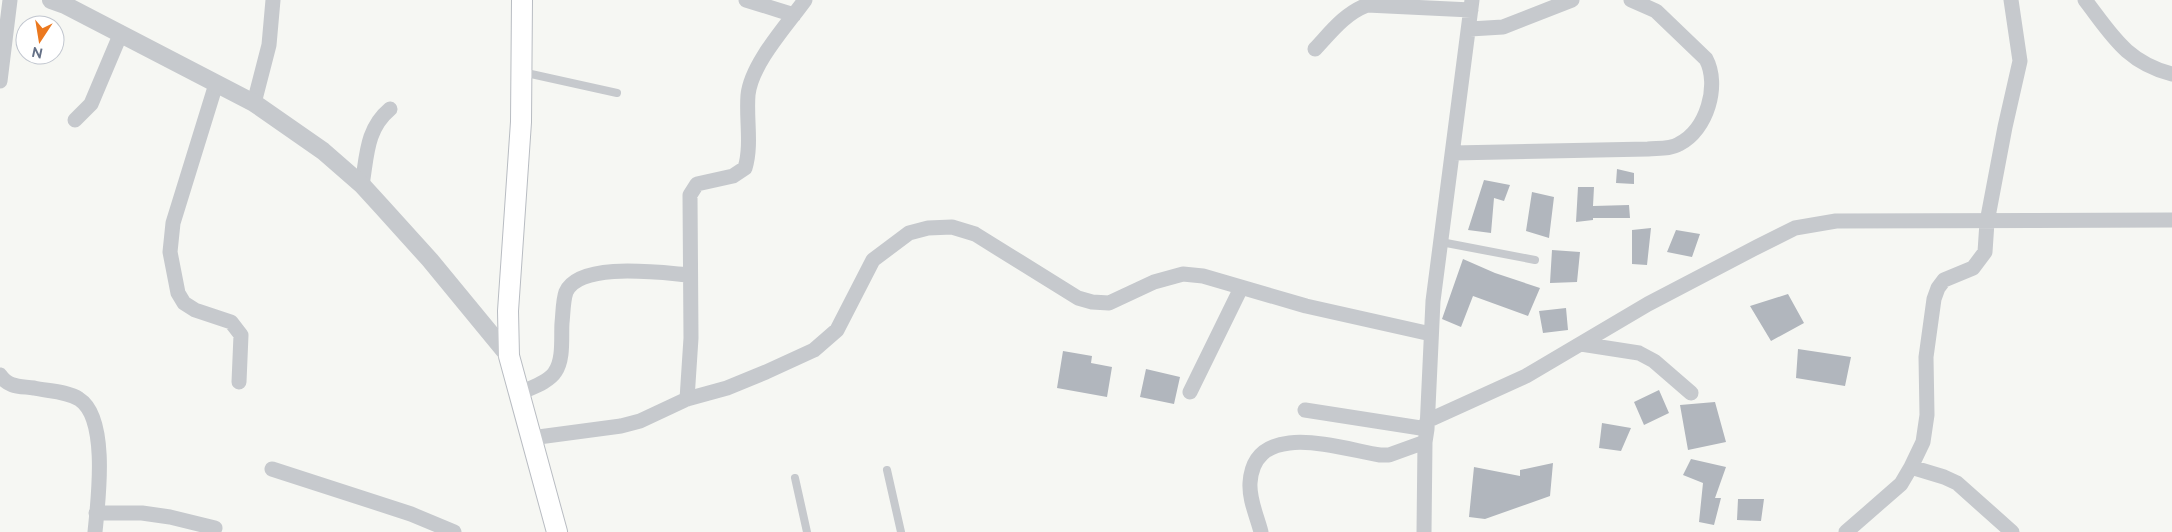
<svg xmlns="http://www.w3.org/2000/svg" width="2172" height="532" font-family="Raleway,sans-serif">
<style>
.building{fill:#b1b6bd}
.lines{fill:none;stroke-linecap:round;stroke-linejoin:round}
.secondary-casing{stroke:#b8bcc2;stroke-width:22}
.service{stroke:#c6c9cd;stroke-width:8}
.minor{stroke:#c6c9cd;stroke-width:15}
.tertiary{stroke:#c6c9cd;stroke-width:18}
.secondary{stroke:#fff;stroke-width:20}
</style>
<rect width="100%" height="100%" fill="#f6f7f3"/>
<!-- building -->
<path class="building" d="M1617,169L1634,173V184L1616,183Z
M1484,180L1510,185L1504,201L1494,198L1491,233L1468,230Z
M1578,187H1594L1593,206L1629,205L1630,218H1593V220L1576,222Z
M1532,192L1554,197L1549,238L1526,231Z
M1651,228L1647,265L1632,264V230Z
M1676,230L1700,234L1692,257L1667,252Z
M1552,250L1580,252L1577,282L1550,283Z
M1463,259L1495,273L1540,288L1528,316L1473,296L1461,327L1442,319Z
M1788,294L1804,323L1771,341L1750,306Z
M1566,308L1568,330L1543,333L1539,311Z
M1798,349L1851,357L1845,386L1796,378Z
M1063,351L1092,356L1091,363L1112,367L1107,397L1057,388Z
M1146,369L1180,377L1174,404L1140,397Z
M1659,390L1669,413L1644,425L1634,402Z
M1715,402L1726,442L1688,450L1680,405Z
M1602,423L1631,428L1621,451L1599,448Z
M1691,459L1726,467L1715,498H1721L1714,525L1699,522L1703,483L1683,475Z
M1553,463L1550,496L1485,519L1469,517L1474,467L1520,476V470Z
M1738,499H1764L1761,521L1737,520Z"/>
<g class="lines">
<defs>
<path id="secondary" d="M522,0L521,122L508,311L509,356L557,532"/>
</defs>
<!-- secondary casing -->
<use href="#secondary" class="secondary-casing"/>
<!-- service -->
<path class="service" d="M522,72L617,93
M1441,242L1535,260
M887,470L901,532
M795,478L807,532"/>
<!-- minor -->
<path class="minor" d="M746,0L794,15
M2085,0C2112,35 2126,62 2172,74
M1470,29L1503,27L1572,0
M1315,49C1331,32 1344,14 1367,5L1471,10
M0,81L10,0
M216,84L173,223L170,252L178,293L184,303L195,310L231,322L241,335L239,382
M254,103L269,45L273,0
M75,120L91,104L121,33
M1453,153L1648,149C1658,148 1671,149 1679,144C1707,130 1720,85 1706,59L1656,11L1631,0
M362,185C367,156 366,129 390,109
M1581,344L1639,353L1654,361L1691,393
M0,375C9,388 20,386 34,388C47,391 67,391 79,399C109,418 98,501 95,532
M1190,392L1241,288
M520,393C530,388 549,382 555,372C564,359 561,337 562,323C563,314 563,300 566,292C580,261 662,273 690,275
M687,399L691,338L690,195L697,184L733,176L745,168C752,145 746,119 748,95C751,64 787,25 805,0
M1305,410L1427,429
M1427,421L1526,376L1648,304L1757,247L1795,228L1836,221L2172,220
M531,438L621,426L640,421L687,399L727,388L766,372L814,350L837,330L873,260L909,233L928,228L952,227L975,234L1078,298L1092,302L1109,303L1154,282L1183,274L1203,276L1306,306L1431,334
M1911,467L1923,442L1927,415L1926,357L1934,299L1938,288L1944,280L1973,268L1985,252L1987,222L2005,127L2020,61L2011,0
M272,469L411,514L454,532
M96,513H142L170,517L215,528
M1261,532C1257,516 1249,500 1250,483C1254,418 1341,449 1380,455H1389L1425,442
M1424,532L1425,442L1427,429L1433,301L1472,0
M1846,532L1901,484L1911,467L1944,477L1957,483L2012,532"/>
<!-- tertiary -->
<path class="tertiary" d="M51,0L65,5L254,103L323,151L362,185L383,208L430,260L509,356"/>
<!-- secondary -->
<use href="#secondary" class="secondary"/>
</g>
<!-- north arrow -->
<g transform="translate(40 40) rotate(192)"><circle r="24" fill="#ffffff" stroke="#c1c6cf"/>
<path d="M0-4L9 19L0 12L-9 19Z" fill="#eb781e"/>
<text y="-8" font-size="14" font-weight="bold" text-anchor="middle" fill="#647086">N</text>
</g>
</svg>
